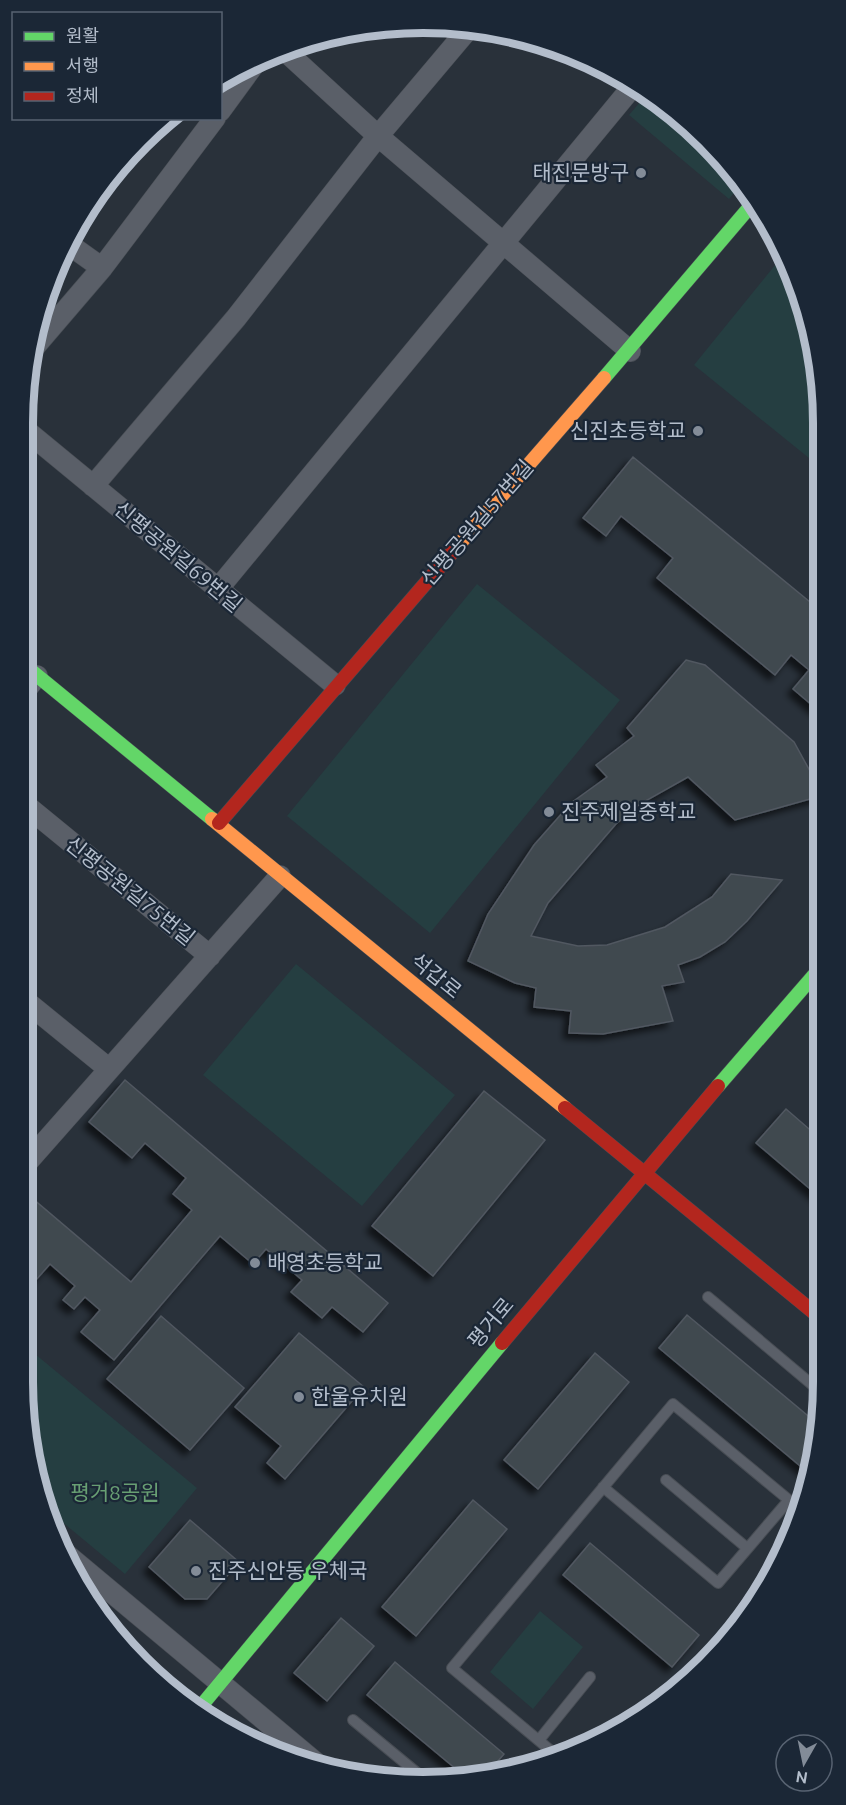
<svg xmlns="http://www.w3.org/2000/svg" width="846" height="1805" font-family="Ubuntu,'Noto Sans KR',sans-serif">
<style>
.green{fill:#253e41}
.building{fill:#414850;stroke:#515861;stroke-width:1.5;filter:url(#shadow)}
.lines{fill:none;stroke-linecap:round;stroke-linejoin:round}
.lane-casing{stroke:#484d54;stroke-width:12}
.street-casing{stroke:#484d54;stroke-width:22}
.fast-casing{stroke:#484d54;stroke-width:15}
.slow-casing{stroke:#484d54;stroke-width:15}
.jam-casing{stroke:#484d54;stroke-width:15}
.lane{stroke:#5a5f68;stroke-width:10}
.street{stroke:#5a5f68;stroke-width:21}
.fast{stroke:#63d668;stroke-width:14}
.slow{stroke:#ff974d;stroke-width:14}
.jam{stroke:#b3261e;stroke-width:14}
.poi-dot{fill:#838c98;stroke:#1b2736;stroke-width:2}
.labels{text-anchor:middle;stroke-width:4.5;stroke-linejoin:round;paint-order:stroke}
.poi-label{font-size:21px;fill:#b3bdcb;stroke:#1b2736;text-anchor:start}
.street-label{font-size:21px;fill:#b3bdcb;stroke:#1b2736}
.park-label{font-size:21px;fill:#689f73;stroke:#1b2736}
.rim{fill:none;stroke:#b3bdcb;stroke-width:8}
</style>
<defs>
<filter id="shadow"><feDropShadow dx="-5.5" dy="5.5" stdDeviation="3" flood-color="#0009"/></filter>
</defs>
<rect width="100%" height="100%" fill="#29313a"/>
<!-- green -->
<path class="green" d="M647,94L667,105L741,179L743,182L729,199L629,115Z
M784,254L793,270L820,370V467L694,365Z
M477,584L620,700L430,933L287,816Z
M296,964L455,1095L362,1206L203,1075Z
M23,1344L197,1488L125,1574L43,1506L23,1382Z
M540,1611L583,1647L533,1709L490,1672Z"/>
<!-- building -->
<path class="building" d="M633,457L821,611L820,712L793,689L809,670L791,655L775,675L657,578L673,558L621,516L606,536L583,518Z
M686,660L705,665L794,742L821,791V796L735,820L688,777L640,804L616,824L548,903L531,936L578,946L607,945L665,927L712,897L731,874L782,880L747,921L725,942L700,957L678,965L684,982L662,986L673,1021L603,1034L569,1033L571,1011L534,1007L536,988L515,983L468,961L488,914L534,845L571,803L607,777L596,765L634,736L627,728Z
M125,1080L388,1303L363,1332L332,1307L322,1318L291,1292L302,1280L266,1249L253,1264L220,1236L114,1360L81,1332L100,1310L85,1297L74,1309L63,1300L75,1286L50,1264L36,1280L23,1269V1198L26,1193L131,1282L192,1210L173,1194L186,1178L145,1143L132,1158L89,1122Z
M484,1091L545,1140L433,1276L372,1226Z
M786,1109L823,1141V1200L756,1143Z
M687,1315L819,1425L811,1475L659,1348Z
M161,1316L244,1388L190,1450L107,1379Z
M299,1333L364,1387L285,1479L267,1463L281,1446L235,1407Z
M595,1353L629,1382L538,1489L504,1460Z
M473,1500L507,1529L416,1636L382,1607Z
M190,1520L239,1562L207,1599H185L149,1567Z
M590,1543L699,1635L672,1667L563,1575Z
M341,1618L374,1646L327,1701L294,1673Z
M395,1662L504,1754L485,1776L468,1779L367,1695Z"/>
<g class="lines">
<defs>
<path id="lane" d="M708,1297L822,1393
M666,1480L747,1548
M603,1487L718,1583L789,1500
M353,1720L422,1777
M539,1740L590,1677
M556,1755L452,1668L673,1404L801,1510"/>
<path id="street" d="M283,49L378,136L630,351
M220,111L258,59
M67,243L102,268
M30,352L102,268L215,118
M23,428L335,685
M93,486L236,318L378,136L470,27
M217,590L633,86
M23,693L37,676
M23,803L210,956
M23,999L109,1069
M23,1167L280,876
M67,1555L322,1768"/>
<path id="fast" d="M604,378L754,202
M23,664L212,819
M718,1086L822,966
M197,1711L502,1343"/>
<path id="slow" d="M456,548L604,378
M212,819L565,1108"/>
<path id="jam" d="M219,823L456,548
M565,1108L823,1320
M502,1343L718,1086"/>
</defs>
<!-- lane casing -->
<use href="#lane" class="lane-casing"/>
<!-- street casing -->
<use href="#street" class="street-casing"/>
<!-- fast casing -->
<use href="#fast" class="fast-casing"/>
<!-- slow casing -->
<use href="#slow" class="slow-casing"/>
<!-- jam casing -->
<use href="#jam" class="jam-casing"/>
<!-- lane -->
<use href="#lane" class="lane"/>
<!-- street -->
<use href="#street" class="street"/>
<!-- fast -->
<use href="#fast" class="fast"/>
<!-- slow -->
<use href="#slow" class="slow"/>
<!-- jam -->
<use href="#jam" class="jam"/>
</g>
<!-- markers -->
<g class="poi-dot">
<circle cx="641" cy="173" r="6"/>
<circle cx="698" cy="431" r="6"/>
<circle cx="549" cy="812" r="6"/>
<circle cx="255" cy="1263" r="6"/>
<circle cx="299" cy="1397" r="6"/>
<circle cx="196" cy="1571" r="6"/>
</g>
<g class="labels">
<!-- poi labels -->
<g class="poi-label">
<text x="629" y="180" text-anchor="end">태진문방구</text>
<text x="686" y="438" text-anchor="end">신진초등학교</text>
<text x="561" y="819">진주제일중학교</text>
<text x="267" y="1270">배영초등학교</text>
<text x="311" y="1404">한울유치원</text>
<text x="208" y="1578">진주신안동 우체국</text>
</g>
<!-- street labels -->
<g class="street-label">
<text transform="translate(477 523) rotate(-49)" y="7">신평공원길57번길</text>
<text transform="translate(178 557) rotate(40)" y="7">신평공원길69번길</text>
<text transform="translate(130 891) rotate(39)" y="7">신평공원길75번길</text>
<text transform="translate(436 976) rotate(39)" y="7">석갑로</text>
<text transform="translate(491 1323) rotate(-50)" y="7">평거로</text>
</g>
<!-- park labels -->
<g class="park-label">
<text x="115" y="1500">평거8공원</text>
</g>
</g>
<!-- crop -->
<path d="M0 0H846V1805H0ZM423 33H423A390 390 0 0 1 813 423V1382A390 390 0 0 1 423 1772H423A390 390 0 0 1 33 1382V423A390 390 0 0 1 423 33Z" fill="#1b2736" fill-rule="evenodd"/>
<path class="rim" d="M423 33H423A390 390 0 0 1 813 423V1382A390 390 0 0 1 423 1772H423A390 390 0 0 1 33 1382V423A390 390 0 0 1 423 33Z"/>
<!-- legend -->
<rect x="12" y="12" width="210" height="108" fill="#1b2736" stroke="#586372" stroke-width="1.5"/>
<rect x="24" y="32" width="30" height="9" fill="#63d668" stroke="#586372" stroke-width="1.5"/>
<text x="66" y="42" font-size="18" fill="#b3bdcb">원활</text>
<rect x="24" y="62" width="30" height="9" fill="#ff974d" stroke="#586372" stroke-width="1.5"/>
<text x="66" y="72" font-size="18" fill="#b3bdcb">서행</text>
<rect x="24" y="92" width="30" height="9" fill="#b3261e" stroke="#586372" stroke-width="1.5"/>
<text x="66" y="102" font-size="18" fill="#b3bdcb">정체</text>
<!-- north arrow -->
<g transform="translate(804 1763) rotate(189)"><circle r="28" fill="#1b2736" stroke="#586372" stroke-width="1.5"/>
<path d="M0-4.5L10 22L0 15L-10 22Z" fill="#838c98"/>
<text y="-9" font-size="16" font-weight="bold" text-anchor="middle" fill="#b3bdcb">N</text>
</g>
</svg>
